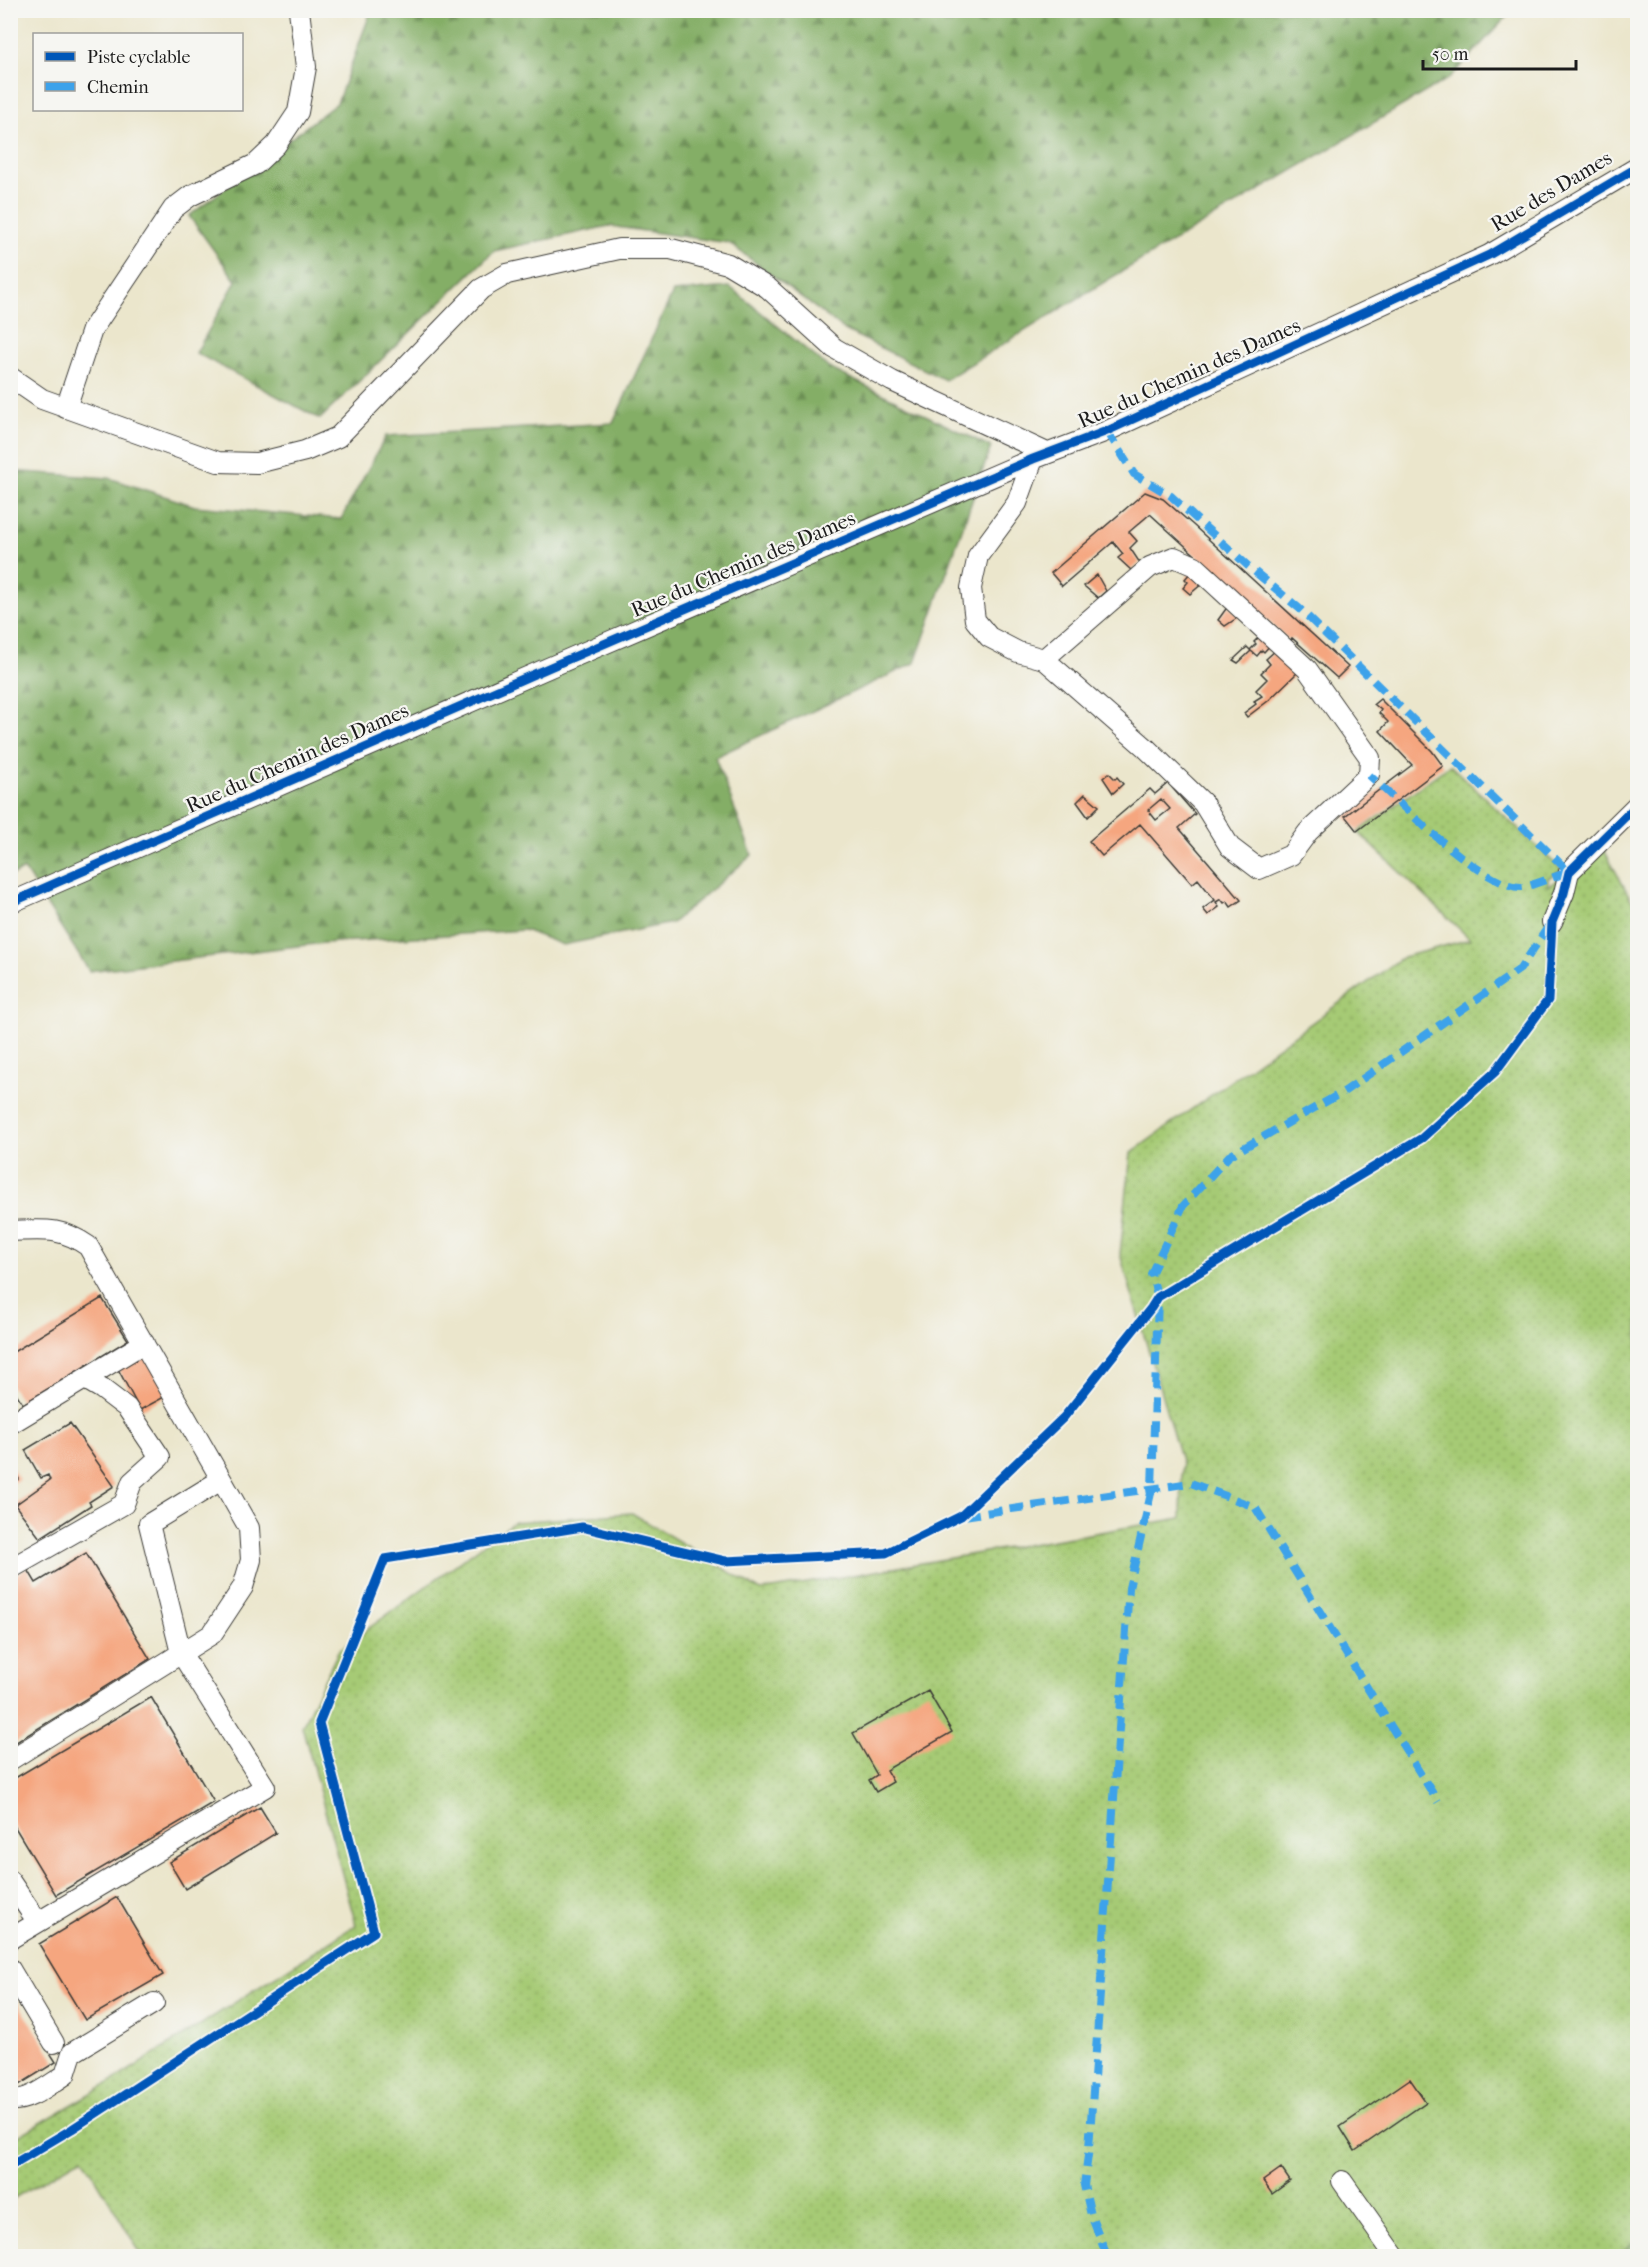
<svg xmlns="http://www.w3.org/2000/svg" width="1648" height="2267" font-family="'IM FELL French Canon',serif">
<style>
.grass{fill:url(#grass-dots);stroke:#617348;stroke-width:1.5}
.forest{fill:url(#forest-firs);stroke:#506541;stroke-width:1.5}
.building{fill:#f5a67f;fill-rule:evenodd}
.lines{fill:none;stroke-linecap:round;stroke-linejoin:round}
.minor-casing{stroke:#3b3a36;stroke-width:22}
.minor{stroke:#fff;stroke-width:20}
.quiet{stroke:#3da2ea;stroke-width:8;stroke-dasharray:15 8;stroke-linecap:butt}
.cycleway-casing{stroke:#f6f6f2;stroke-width:13}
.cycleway{stroke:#0057b8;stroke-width:9}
.labels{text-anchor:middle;stroke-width:4.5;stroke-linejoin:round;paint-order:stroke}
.street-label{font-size:21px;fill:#1c1c1c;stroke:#f6f6f2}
</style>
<defs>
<pattern id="grass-dots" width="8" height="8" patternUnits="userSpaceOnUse" patternTransform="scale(1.5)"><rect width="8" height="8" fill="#a6ca74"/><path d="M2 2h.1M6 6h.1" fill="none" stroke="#8ead64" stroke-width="1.8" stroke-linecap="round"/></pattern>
<pattern id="forest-firs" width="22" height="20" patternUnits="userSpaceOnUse" patternTransform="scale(1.5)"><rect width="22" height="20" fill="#84ae66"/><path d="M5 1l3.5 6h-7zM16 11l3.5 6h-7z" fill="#6b8d53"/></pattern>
</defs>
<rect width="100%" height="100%" fill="#f6f6f2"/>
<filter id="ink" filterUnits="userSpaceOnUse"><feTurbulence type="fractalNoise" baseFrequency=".0167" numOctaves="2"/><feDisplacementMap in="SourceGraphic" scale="12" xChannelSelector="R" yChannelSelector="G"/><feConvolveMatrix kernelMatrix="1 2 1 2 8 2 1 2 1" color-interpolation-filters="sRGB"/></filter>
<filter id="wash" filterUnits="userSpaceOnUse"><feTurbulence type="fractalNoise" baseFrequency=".008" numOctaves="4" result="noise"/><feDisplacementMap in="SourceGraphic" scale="24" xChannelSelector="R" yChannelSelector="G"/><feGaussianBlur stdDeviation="1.35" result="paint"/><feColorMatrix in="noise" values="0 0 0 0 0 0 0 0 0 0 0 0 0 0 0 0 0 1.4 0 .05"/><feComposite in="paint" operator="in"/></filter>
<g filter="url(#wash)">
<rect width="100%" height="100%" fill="#ebe6cc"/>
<!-- grass -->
<path class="grass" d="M1450,765L1562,870L1548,878V886L1569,872L1599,841L1638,912V2239L1619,2256H142L83,2157L11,2200L10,2141L114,2080L356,1925L302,1726L339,1650L514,1522L632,1513L761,1591L1181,1518L1182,1464L1120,1254L1131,1153L1403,957L1470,939L1358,832Z"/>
<!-- forest -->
<path class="forest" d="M371,11H1512L1451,77L1111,278L945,380L845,330L729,243L609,226L494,251L320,419L196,353L236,281L189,216L337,103Z
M730,287L829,368L991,447L915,663L715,757L752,855L672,923L563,945L524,930L324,943L89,971L24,869L11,876V471L109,478L195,506L341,519L386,436L613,423L673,292Z
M1637,2239V2256H1619Z"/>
<g id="blocks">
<!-- building -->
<path class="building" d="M1145,492L1163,499L1193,525L1348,667L1337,678L1292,638L1290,641L1150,514L1129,532L1137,541L1130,548L1140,563L1131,570L1118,558L1123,554L1113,542L1062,586L1051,573Z
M1191,572L1203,583L1190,594L1183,588L1188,582L1185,579Z
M1097,575L1106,591L1098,598L1084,586Z
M1228,606L1240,616L1225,626L1218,620Z
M1261,635L1271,644L1264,652L1262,650L1257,656L1251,651L1238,663L1233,660L1247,647L1250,650L1256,644L1254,642Z
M1276,650L1298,672L1268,701L1247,717L1244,713L1256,704L1254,701L1262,696L1256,690L1267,679L1261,673L1270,664L1266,659Z
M1380,699L1432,751L1443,766L1357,831L1345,816L1412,765L1380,731L1388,722L1379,713L1381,710L1374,704Z
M1109,773L1115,779L1117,777L1123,784L1113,793L1103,778Z
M1168,783L1195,814L1179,828L1241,900L1231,907L1227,901L1224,903L1221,899L1216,902L1219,907L1208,915L1203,909L1215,900L1198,879L1192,884L1140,824L1102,856L1089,841L1150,789L1155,794ZM1161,799L1170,809L1156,820L1148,810Z
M1085,794L1099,806L1088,817L1077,802Z
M102,1298L128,1340L23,1404L10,1384V1354Z
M146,1354L168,1395L140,1410L118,1369Z
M70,1423L114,1486L89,1502L91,1505L40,1538L15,1505L50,1480L48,1475L41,1478L25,1450Z
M10,1465L19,1479L10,1485Z
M86,1553L150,1659L10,1746V1578L27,1568L36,1583Z
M928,1691L952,1732L886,1770L893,1782L876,1792L869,1780L877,1775L853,1733Z
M151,1697L214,1802L56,1895L10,1819V1781Z
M260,1807L276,1833L185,1889L169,1862Z
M117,1897L163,1975L85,2020L39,1944Z
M10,1990L56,2062L14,2088L10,2081Z
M1410,2079L1426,2102L1355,2151L1340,2127Z
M1281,2168L1290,2181L1272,2194L1263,2181Z"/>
</g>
</g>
<g filter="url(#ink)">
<use href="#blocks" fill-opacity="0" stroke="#3b3a36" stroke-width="1.5"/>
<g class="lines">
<defs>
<path id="minor" d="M10,377L42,399L218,462L257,463L305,451L338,437L481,289L507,274L619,249H671L728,264L768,288L834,348L892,381L1047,453
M66,408L92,330L173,209L190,196L256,164L276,145L298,112L306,67L299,10
M1033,459L1017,503L978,556L971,588L975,620L989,637L1018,652L1044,659L1146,748L1203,803L1230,847L1259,869L1291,855L1308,832L1369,775L1370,758L1307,669L1195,566L1174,557L1150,567L1044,659
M10,903L548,668L1033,459L1107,431L1489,255L1638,167
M1552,922L1564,893L1569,872L1638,804
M10,1231C42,1230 60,1226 88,1246L249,1528L251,1560L243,1587L212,1634L10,1760
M10,1424L144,1343
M10,1569L124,1504L132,1482L160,1457L127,1408L102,1389L85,1379
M10,1881L37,1921
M10,1939L265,1787L181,1653L149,1524L221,1480
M10,1969L54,2043
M10,2100C29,2102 50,2084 65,2075L72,2053L154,2003
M1342,2181L1395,2256"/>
</defs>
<!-- minor casing -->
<use href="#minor" class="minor-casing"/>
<!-- minor -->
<use href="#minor" class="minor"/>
<!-- quiet -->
<path class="quiet" d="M1107,431L1134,474L1171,496L1248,566L1300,609L1569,872C1558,875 1530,887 1521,887C1482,887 1400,803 1369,775
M964,1516L1191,1483L1255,1507L1438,1802
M1107,2256L1091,2215L1084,2185L1089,2148L1129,1588L1152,1489L1158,1297L1151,1274L1183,1206L1229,1156L1345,1091L1520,969L1550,924"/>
<defs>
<path id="cycleway" d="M10,903L548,668L1033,459L1107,431L1489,255L1638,167
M10,2166L72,2129L374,1932L319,1723L385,1559L582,1527L725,1561L886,1553L961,1516L1064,1417L1151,1308L1158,1297L1422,1138L1495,1072L1548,1000L1552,922L1564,893L1569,872L1638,804"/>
</defs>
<!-- cycleway casing -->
<use href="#cycleway" class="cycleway-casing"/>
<!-- cycleway -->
<use href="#cycleway" class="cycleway"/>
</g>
</g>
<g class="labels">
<!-- street labels -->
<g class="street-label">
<text transform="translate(1551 191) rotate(-31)" y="7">Rue des Dames</text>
<text transform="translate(1189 373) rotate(-24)" y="7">Rue du Chemin des Dames</text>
<text transform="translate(743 564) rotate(-23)" y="7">Rue du Chemin des Dames</text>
<text transform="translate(297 758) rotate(-24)" y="7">Rue du Chemin des Dames</text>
</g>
</g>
<!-- margin -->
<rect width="1648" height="2267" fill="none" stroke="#f6f6f2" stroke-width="36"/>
<!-- legend -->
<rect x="33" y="33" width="210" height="78" fill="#f6f6f2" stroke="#9f9f9c" stroke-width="1.5"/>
<rect x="45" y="52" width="30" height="9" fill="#0057b8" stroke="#9f9f9c" stroke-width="1.5"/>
<text x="87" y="63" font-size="18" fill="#1c1c1c">Piste cyclable</text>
<rect x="45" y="82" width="30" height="9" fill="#3da2ea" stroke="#9f9f9c" stroke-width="1.5"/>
<text x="87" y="93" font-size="18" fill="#1c1c1c">Chemin</text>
<!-- scale -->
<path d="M1423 60v9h153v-9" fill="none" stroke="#1c1c1c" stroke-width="3"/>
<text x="1432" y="60" font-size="18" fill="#1c1c1c" stroke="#f6f6f2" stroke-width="4.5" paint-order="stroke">50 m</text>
</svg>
